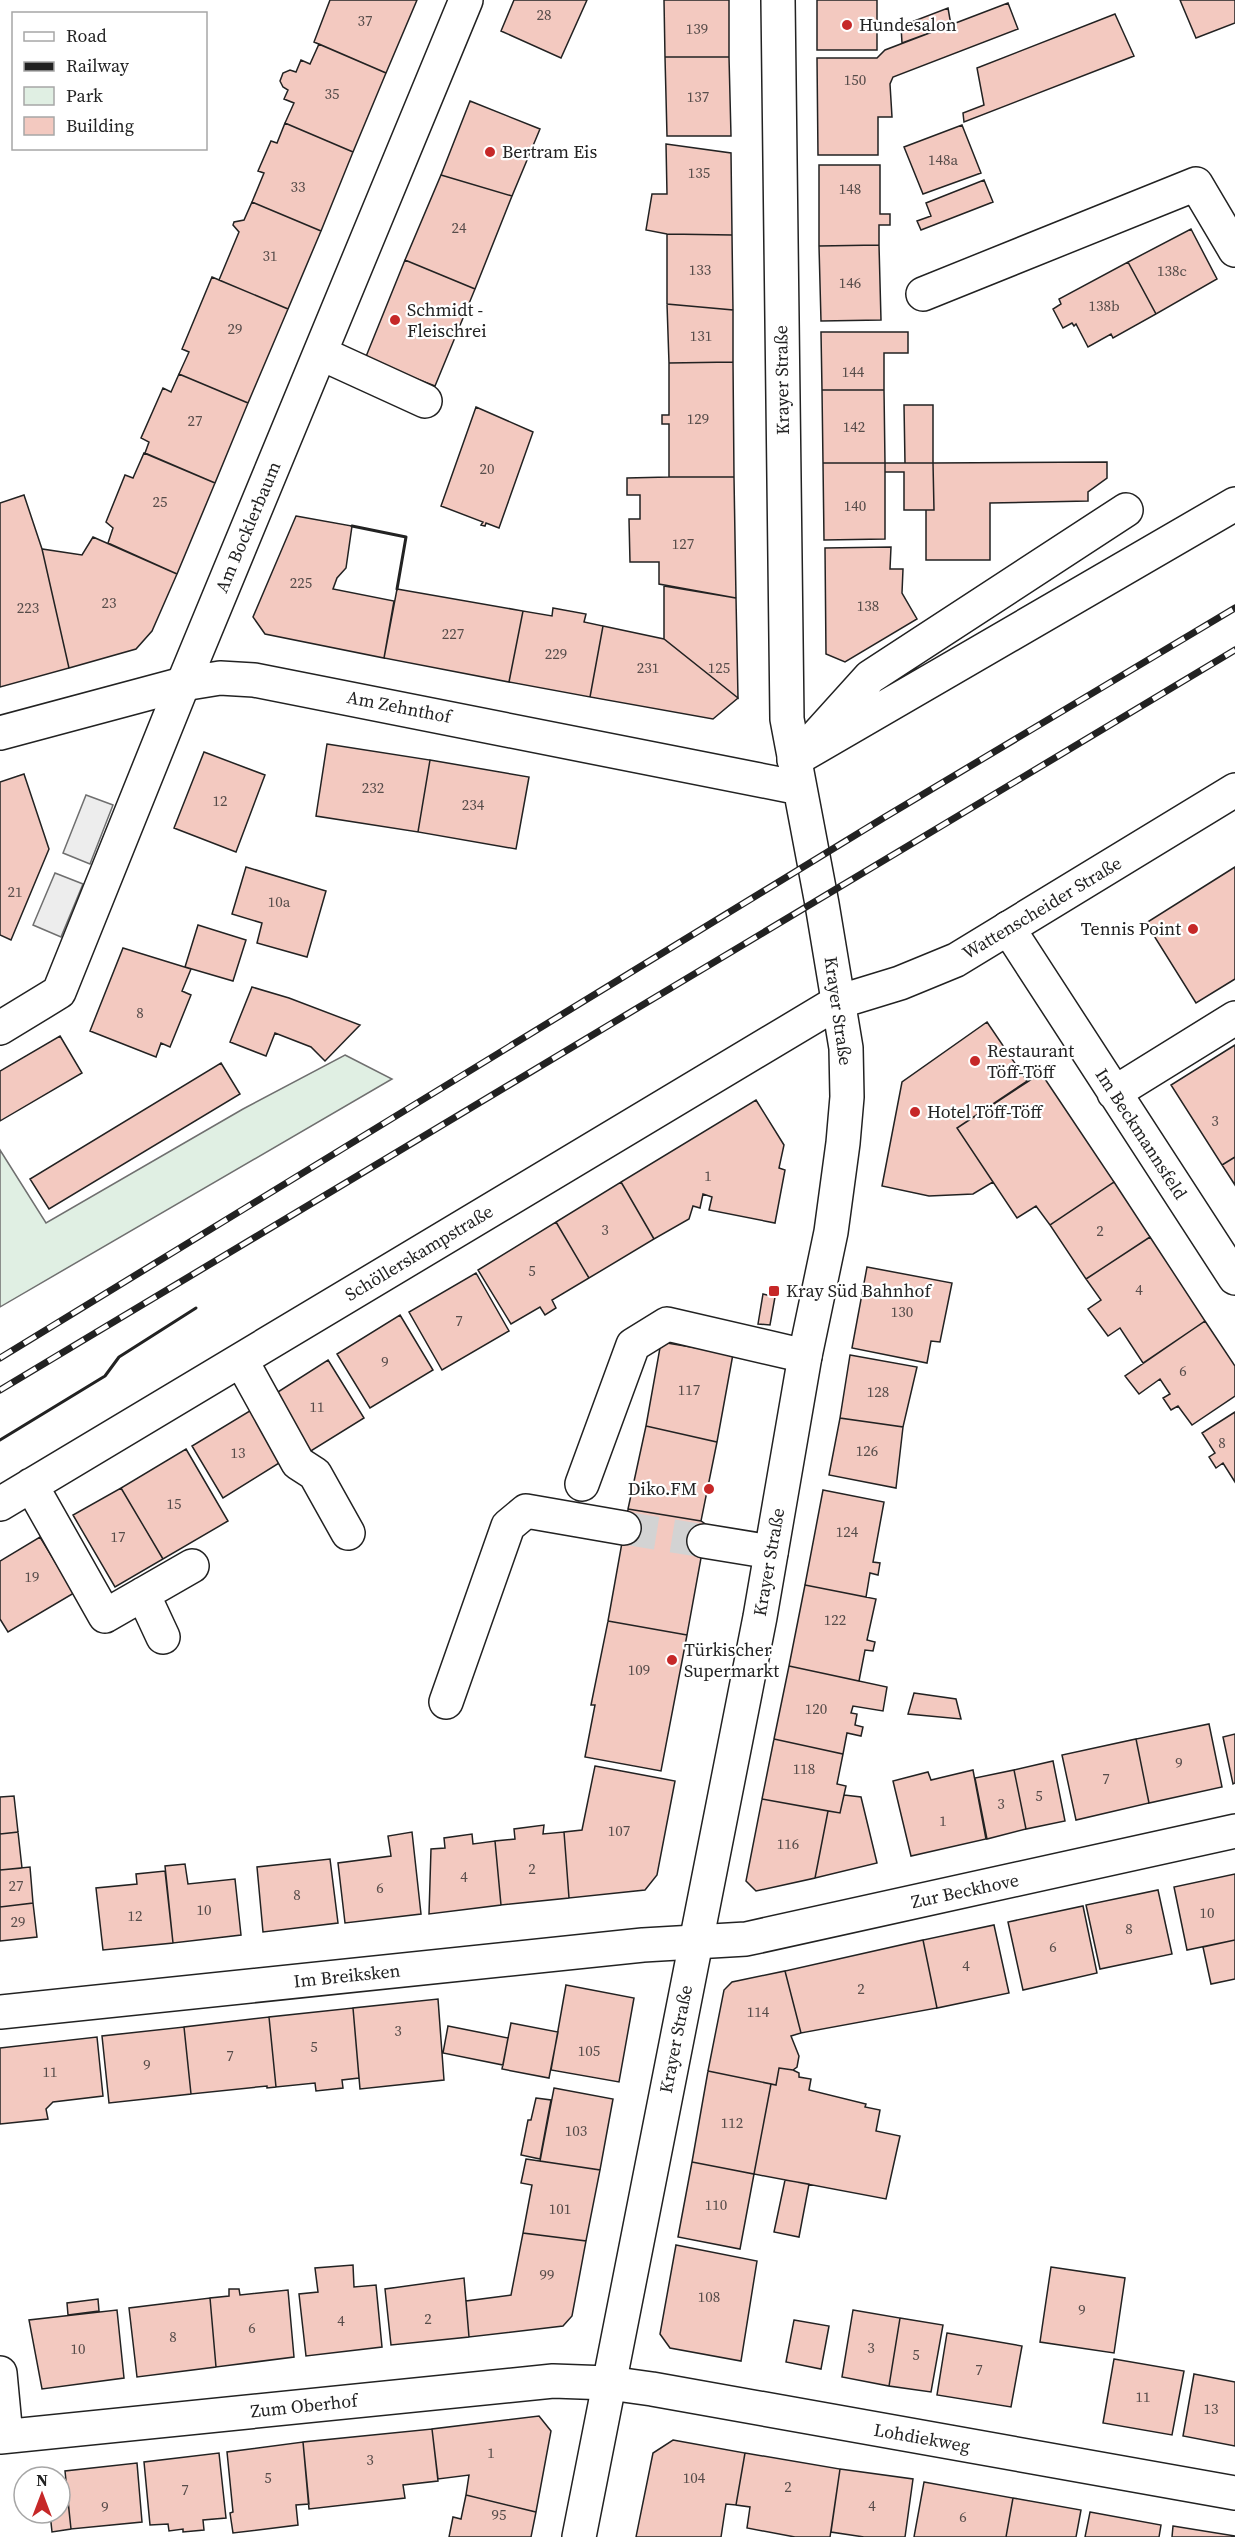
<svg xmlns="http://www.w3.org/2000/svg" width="1235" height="2537" font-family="'Source Serif 4',serif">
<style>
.green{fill:#e0efe3;stroke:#6f6f6f;stroke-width:1.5}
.parking{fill:#ededed;stroke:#6f6f6f;stroke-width:1.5}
.building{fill:#f3c9c0;stroke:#222;stroke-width:1.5}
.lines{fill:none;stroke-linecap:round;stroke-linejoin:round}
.minor-tunnel{stroke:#d3d3d3;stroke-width:33;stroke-dasharray:33 16;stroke-linecap:butt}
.minor-casing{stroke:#222;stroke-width:36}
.major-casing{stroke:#222;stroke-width:36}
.minor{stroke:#fff;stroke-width:33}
.major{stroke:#fff;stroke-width:33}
.rail-casing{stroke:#222;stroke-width:7}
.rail{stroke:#fff;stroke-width:4.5;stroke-dasharray:14;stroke-linecap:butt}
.wall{stroke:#222;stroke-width:3}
.poi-dot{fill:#c62828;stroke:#fff;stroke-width:2}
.labels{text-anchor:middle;stroke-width:4.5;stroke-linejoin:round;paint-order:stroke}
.number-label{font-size:15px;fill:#564c4a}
.poi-label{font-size:18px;fill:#222;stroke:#fff;text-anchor:start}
.street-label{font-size:18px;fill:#222;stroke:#fff}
</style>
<rect width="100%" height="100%" fill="#fff"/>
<!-- green -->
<path class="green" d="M345,1055L392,1079L0,1307V1150L46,1223L243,1109Z"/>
<!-- parking -->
<path class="parking" d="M86,795L113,805L90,864L63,853Z
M55,873L83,884L61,937L33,925Z"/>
<!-- building -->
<path class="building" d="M330,0H417L386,73L314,42Z
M514,0H587L561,58L501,31Z
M664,0H729V57H665Z
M817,0H877V50H817Z
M1180,0H1235V23L1196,38Z
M1008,3L1018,29L893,77L890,84L892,117H878V155H818L817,58H877L885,50Z
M948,8L951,25L902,43L901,26Z
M1115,14L1134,56L964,122L963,113L984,105L977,68Z
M319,44L386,73L353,152L285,123L294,103L284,99L288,90L283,87L280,81L283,73L290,70L296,72L301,60L310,64Z
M665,57H729L731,136H667Z
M470,101L540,129L512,196L441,175Z
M285,123L353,152L321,231L252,202L264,173L258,171L271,141L277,143Z
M962,125L981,173L923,194L904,147Z
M666,144L731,153L732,235L667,234L646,230L652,194H667Z
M819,165H880V214H890V225H879V245L819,246Z
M441,175L512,196L475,289L405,260Z
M984,180L993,202L921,230L917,221L931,216L926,203Z
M252,202L321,231L288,309L219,280L239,232L233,225L234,222L244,220Z
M1191,229L1217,279L1156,314L1128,262Z
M667,234L732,235L733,310L667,304Z
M879,245L881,320L821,321L819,246Z
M405,260L475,289L435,386L365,359Z
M1128,262L1156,314L1113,338L1111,334L1088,347L1076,324L1074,326L1072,323L1063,328L1053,309L1061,304L1059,299Z
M212,277L288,309L248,403L179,374L189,352L182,349Z
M667,304L733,310V362L669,363Z
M821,332H908V353H884V390H822Z
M733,362L734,477H669V424H662V415H669V363Z
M179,374L248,403L215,483L145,453L149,442L141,438L163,388L171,392Z
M822,390H884L885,463H823Z
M904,405H933V463H905Z
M476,407L533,432L499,528L486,523L485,526L481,525L483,522L441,506Z
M144,453L215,483L177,574L108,543L113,528L106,522L125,475L133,478Z
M1107,462V478L1088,492V501L990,503V560H926V510H934L933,463Z
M823,463H885V539L824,540Z
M885,463H933L934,510H904V472H885Z
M669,477H734L736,598L659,584V562H630L629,519H640V495H627V478Z
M24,495L42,549L69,668L0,687V503Z
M296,516L352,526L346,568L337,578L333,589L394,601L384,658L265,634L253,617Z
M93,537L177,574L152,631L136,649L69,668L42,549L82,555Z
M891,547L890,569H903L902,593L917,619L845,662L826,654L825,548Z
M664,586L736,598L738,698L664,639Z
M397,589L523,611L509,682L384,658Z
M553,608L586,614L584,622L603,626L590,697L509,682L523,611L552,616Z
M603,626L664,639L738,698L713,719L590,697Z
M327,744L430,760L418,832L316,816Z
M204,752L265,775L236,852L174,828Z
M430,760L529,777L516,849L418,832Z
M24,774L49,849L11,940L0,935V782Z
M246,867L326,891L307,957L257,943L262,923L232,914Z
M1235,867V979L1196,1003L1146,923Z
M198,925L246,940L233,981L185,967Z
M123,948L191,969L182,991L191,995L170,1047L161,1043L156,1057L90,1031Z
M252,987L289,998L360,1025L325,1061L311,1047L275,1033L266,1056L230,1042Z
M987,1022L1027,1081L957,1128L993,1182L973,1194L929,1196L882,1186L902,1082Z
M60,1036L82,1073L0,1121V1071Z
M1235,1045V1157L1222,1165L1171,1085Z
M221,1063L240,1094L49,1209L30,1179Z
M1041,1073L1114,1182L1050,1225L1036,1206L1017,1218L957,1128Z
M756,1100L784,1145L779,1168L785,1170L775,1223L709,1210L712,1197L703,1194L700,1208L693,1206L689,1219L654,1239L621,1182Z
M1235,1157V1185L1222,1165Z
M621,1182L654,1239L589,1278L556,1222Z
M1114,1182L1150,1237L1086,1279L1050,1225Z
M556,1222L589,1278L552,1300L556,1308L545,1315L540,1307L511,1324L478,1270Z
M1150,1237L1205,1321L1143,1363L1120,1328L1108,1336L1088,1309L1101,1300L1086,1279Z
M867,1267L952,1283L940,1342L931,1341L927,1363L852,1348Z
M476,1273L509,1331L442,1370L409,1312Z
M763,1294L775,1297L770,1325L758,1324Z
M400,1315L433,1370L370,1408L337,1354Z
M1205,1321L1235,1366V1396L1192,1425L1178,1406L1171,1410L1163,1398L1170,1394L1160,1379L1139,1394L1125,1376Z
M661,1342L733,1354L717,1442L646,1426Z
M850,1355L917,1367L903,1427L840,1418Z
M328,1360L364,1418L306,1454L270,1397Z
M253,1409L284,1460L223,1498L192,1446Z
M1235,1412V1482L1223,1463L1216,1468L1209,1457L1215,1453L1202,1433Z
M840,1418L903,1427L896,1488L829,1475Z
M646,1426L717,1442L701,1521L628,1509Z
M186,1449L228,1521L163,1559L121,1488Z
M121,1488L163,1559L115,1587L73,1515Z
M823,1490L884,1502L873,1562L880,1563L878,1575L870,1573L866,1597L805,1585Z
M628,1509L701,1521L707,1525L687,1635L608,1621Z
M40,1537L74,1593L8,1632L0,1619V1561Z
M805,1585L876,1599L867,1640L875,1642L873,1651L865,1650L859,1681L789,1666Z
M608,1621L687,1635L661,1771L585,1757L595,1705H591Z
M789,1666L887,1687L883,1711L853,1706L851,1713L857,1714L855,1725L863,1727L861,1736L847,1733L843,1754L774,1739Z
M914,1693L956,1699L961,1719L908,1714Z
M1209,1724L1222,1787L1149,1803L1136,1739Z
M1235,1734V1783L1233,1784L1223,1737Z
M774,1739L843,1754L837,1784L846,1786L840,1813L762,1799Z
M1136,1739L1149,1803L1076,1820L1062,1755Z
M1053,1761L1065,1821L1026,1829L1014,1770Z
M595,1766L675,1781L657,1875L645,1890L569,1898L564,1832L582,1830Z
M973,1770L986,1839L911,1856L893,1781L928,1772L931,1780Z
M1014,1770L1026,1829L987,1839L975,1778Z
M844,1795L861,1797L877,1863L815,1878L828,1811L840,1813Z
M14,1796L18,1832L0,1834V1797Z
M762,1799L828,1811L815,1878L756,1891L746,1881Z
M544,1825L543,1834L564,1832L569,1898L501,1905L495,1841L515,1839L514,1829Z
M18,1832L22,1868L0,1870V1834Z
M412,1832L421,1914L345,1923L338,1863L391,1856L388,1836Z
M472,1834L473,1844L495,1841L501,1905L429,1914L431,1849L445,1848L444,1838Z
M330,1859L338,1923L263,1932L257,1867Z
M185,1864L188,1884L235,1879L241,1935L173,1943L165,1866Z
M30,1867L33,1903L0,1907V1870Z
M165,1871L173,1943L103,1950L96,1888L137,1884L136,1874Z
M1235,1874V1940L1187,1950L1174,1887Z
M1158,1890L1172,1954L1100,1969L1086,1905Z
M33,1903L37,1937L0,1941V1907Z
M1083,1906L1097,1973L1023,1990L1008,1922Z
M994,1925L1009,1993L937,2008L923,1940Z
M923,1940L937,2008L801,2033L785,1971Z
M1235,1940V1979L1211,1984L1203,1947Z
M785,1971L801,2033L791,2036L799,2056L797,2067L793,2070L779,2068L776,2085L708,2071L724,1990L732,1982Z
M566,1985L634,1998L619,2082L551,2070Z
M438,1999L444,2080L360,2089L353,2008Z
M353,2008L359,2078L342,2080L343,2088L316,2091L315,2083L276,2087L269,2017Z
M269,2017L276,2087L267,2088V2086L191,2094L184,2027Z
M511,2023L558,2032L549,2078L502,2069Z
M448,2026L508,2038L503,2065L443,2053Z
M184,2027L191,2094L109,2103L102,2036Z
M97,2037L103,2096L53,2102L46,2109L48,2119L0,2124V2048Z
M779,2068L793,2070L799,2073V2077L811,2079L809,2090L866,2104L865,2107L880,2110L876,2131L900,2136L886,2199L754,2174L771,2084L776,2085Z
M708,2071L771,2084L754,2174L692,2162Z
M554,2088L613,2099L600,2170L540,2161Z
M536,2098L551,2100L540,2159L521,2155L528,2120H531Z
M526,2159L600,2170L586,2241L523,2233L532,2185L521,2183Z
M692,2162L754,2174L740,2249L678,2237Z
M785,2180L809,2184L799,2237L774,2232Z
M523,2233L586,2241L572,2316L563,2326L469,2337L466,2301L511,2295Z
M676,2245L757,2261L741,2361L670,2348L660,2334Z
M353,2265L354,2287L376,2285L382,2347L306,2356L299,2294L318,2292L315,2268Z
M1051,2267L1125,2278L1114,2353L1040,2342Z
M464,2278L469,2337L391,2345L385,2289Z
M229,2289H239L240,2295L288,2290L294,2357L216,2367L210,2298L229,2296Z
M210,2298L216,2367L137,2377L129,2308Z
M98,2299L99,2311L68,2315L67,2303Z
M117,2310L124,2378L42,2389L29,2320Z
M853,2310L900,2318L889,2386L842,2377Z
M900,2318L943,2325L931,2392L889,2386Z
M794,2320L829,2326L821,2369L786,2362Z
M947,2333L1022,2346L1011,2407L937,2395Z
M1114,2359L1184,2371L1172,2435L1103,2423Z
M1194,2374L1235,2382V2446L1183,2436Z
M539,2416L551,2431L536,2512L466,2495L469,2475L438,2479L432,2429Z
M432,2429L438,2481L403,2485L405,2498L309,2509L303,2442Z
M673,2440L745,2453L736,2505L726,2504L721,2537H636L653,2453Z
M303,2442L309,2504L296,2505L298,2525L233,2533L230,2513L233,2512L227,2452Z
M219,2453L226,2518L203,2520L204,2530L183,2532V2529L169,2531L168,2524L150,2525L144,2462Z
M745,2453L840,2469L830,2537H795L747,2528L750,2507L736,2505Z
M137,2463L142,2522L71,2529L65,2471Z
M840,2469L913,2479L905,2537H864L831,2532Z
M924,2482L1013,2498L1006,2537H914Z
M67,2492L71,2529L52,2532L50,2513H60V2493Z
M466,2495L536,2512L531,2537H449L453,2517L461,2519Z
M1013,2498L1081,2510L1076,2537H1006Z
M1090,2512L1161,2525L1159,2537H1085Z
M1173,2526L1235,2536V2537H1172Z"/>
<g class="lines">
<!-- minor-tunnel -->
<path class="minor-tunnel" d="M624,1528L704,1541"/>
<defs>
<path id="minor" d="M923,294L1196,184L1235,250
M320,353L425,401
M814,739L870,677L1126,510
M794,760L1235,504
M1008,928L1235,1278
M0,1028L59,992L183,684L466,0
M1114,1093L1235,1018
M241,1360L298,1463L315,1474L348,1533
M582,1484L633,1345L667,1324L805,1356
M31,1485L105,1616L192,1566
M0,1504L838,1002
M704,1541L771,1552
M143,1594L163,1637
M446,1702L508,1526L526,1511L624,1528
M0,2012L643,1945L746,1939L1235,1831
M0,2373L6,2436
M0,2437L553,2381L609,2383L652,2389L1235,2493"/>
<path id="major" d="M0,733L183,684L220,678L254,680L800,788
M838,1002L900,983L956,960L1235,790
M579,2537L760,1617L805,1356L831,1232L843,1143L847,1097L846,1048L822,904L787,719L778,0"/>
</defs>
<!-- minor casing -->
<use href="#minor" class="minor-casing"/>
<!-- major casing -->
<use href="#major" class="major-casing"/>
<!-- minor -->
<use href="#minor" class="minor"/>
<!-- major -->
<use href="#major" class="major"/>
<defs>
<path id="rail" d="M0,1358L885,817L1235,608
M0,1390L1235,650"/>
</defs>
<!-- rail casing -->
<use href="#rail" class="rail-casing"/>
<!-- rail -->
<use href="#rail" class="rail"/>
<!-- wall -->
<path class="wall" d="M352,526L406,537L397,589
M0,1440L105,1376L119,1357L196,1308"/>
</g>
<!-- markers -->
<g class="poi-dot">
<circle cx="847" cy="25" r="6"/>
<circle cx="490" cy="152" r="6"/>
<circle cx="395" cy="320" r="6"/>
<circle cx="1193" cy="929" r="6"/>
<circle cx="975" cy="1061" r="6"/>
<circle cx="915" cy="1112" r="6"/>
<rect x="768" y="1285" width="12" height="12" rx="3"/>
<circle cx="709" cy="1489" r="6"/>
<circle cx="672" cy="1660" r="6"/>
</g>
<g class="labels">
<!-- number labels -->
<g class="number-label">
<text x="544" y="20">28</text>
<text x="365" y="26">37</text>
<text x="697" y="34">139</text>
<text x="855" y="85">150</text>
<text x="332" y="99">35</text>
<text x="698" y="102">137</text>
<text x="943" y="165">148a</text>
<text x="699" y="178">135</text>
<text x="298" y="192">33</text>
<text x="850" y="194">148</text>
<text x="459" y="233">24</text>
<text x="270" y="261">31</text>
<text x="700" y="275">133</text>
<text x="1172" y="276">138c</text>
<text x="850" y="288">146</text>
<text x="1104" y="311">138b</text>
<text x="235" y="334">29</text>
<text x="701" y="341">131</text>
<text x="853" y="377">144</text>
<text x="698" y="424">129</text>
<text x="195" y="426">27</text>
<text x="854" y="432">142</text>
<text x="487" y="474">20</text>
<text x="160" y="507">25</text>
<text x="855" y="511">140</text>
<text x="683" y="549">127</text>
<text x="301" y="588">225</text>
<text x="109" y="608">23</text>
<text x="868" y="611">138</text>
<text x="28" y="613">223</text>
<text x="453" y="639">227</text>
<text x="556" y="659">229</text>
<text x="648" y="673">231</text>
<text x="719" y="673">125</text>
<text x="373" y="793">232</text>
<text x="220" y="806">12</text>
<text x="473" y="810">234</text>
<text x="15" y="897">21</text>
<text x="279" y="907">10a</text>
<text x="140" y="1018">8</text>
<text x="1215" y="1126">3</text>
<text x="708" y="1181">1</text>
<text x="605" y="1235">3</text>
<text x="1100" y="1236">2</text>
<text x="532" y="1276">5</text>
<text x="1139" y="1295">4</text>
<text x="902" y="1317">130</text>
<text x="459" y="1326">7</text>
<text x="385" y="1367">9</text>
<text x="1183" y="1376">6</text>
<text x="689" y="1395">117</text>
<text x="878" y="1397">128</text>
<text x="317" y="1412">11</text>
<text x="1222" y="1448">8</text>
<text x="867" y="1456">126</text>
<text x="238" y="1458">13</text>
<text x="174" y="1509">15</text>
<text x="847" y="1537">124</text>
<text x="118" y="1542">17</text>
<text x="32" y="1582">19</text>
<text x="835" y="1625">122</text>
<text x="639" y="1675">109</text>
<text x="816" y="1714">120</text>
<text x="1179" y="1768">9</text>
<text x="804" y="1774">118</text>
<text x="1106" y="1784">7</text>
<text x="1039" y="1801">5</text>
<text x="1001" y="1809">3</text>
<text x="943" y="1826">1</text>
<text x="619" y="1836">107</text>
<text x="788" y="1849">116</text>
<text x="532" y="1874">2</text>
<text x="464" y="1882">4</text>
<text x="16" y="1891">27</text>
<text x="380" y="1893">6</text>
<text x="297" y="1900">8</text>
<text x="204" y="1915">10</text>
<text x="1207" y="1918">10</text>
<text x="135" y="1921">12</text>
<text x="18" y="1927">29</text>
<text x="1129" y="1934">8</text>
<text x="1053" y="1952">6</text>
<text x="966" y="1971">4</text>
<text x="861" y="1994">2</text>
<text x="758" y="2017">114</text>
<text x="398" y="2036">3</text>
<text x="314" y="2052">5</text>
<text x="589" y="2056">105</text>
<text x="230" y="2061">7</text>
<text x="147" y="2070">9</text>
<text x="50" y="2077">11</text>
<text x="732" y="2128">112</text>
<text x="576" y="2136">103</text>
<text x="716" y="2210">110</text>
<text x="560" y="2214">101</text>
<text x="547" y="2280">99</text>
<text x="709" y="2302">108</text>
<text x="1082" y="2315">9</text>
<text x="428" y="2324">2</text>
<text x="341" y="2326">4</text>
<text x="252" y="2333">6</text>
<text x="173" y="2342">8</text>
<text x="871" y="2353">3</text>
<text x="78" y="2354">10</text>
<text x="916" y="2360">5</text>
<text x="979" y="2375">7</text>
<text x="1143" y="2402">11</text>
<text x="1211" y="2414">13</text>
<text x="491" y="2458">1</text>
<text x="370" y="2465">3</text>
<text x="268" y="2483">5</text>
<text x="694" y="2483">104</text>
<text x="788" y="2492">2</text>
<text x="185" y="2495">7</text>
<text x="872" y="2511">4</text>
<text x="105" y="2512">9</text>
<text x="499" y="2520">95</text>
<text x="963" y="2522">6</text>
</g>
<!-- poi labels -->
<g class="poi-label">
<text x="859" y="31">Hundesalon</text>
<text x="502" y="158">Bertram Eis</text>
<text x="407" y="316">Schmidt -<tspan x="407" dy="21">Fleischrei</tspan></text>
<text x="1181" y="935" text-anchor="end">Tennis Point</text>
<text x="987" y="1057">Restaurant<tspan x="987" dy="21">Töff-Töff</tspan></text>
<text x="927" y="1118">Hotel Töff-Töff</text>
<text x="786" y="1297">Kray Süd Bahnhof</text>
<text x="697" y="1495" text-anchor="end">Diko.FM</text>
<text x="684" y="1656">Türkischer<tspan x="684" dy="21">Supermarkt</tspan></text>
</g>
<!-- street labels -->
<g class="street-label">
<text transform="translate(782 380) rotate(-91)" y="6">Krayer Straße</text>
<text transform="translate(248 527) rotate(-67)" y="6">Am Bocklerbaum</text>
<text transform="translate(399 707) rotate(11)" y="6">Am Zehnthof</text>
<text transform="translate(1042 908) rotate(-31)" y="6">Wattenscheider Straße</text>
<text transform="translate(838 1011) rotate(82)" y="6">Krayer Straße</text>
<text transform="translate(1141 1134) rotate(57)" y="6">Im Beckmannsfeld</text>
<text transform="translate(419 1253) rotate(-31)" y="6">Schöllerskampstraße</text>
<text transform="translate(769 1562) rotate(-80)" y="6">Krayer Straße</text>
<text transform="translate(965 1891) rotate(-12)" y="6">Zur Beckhove</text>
<text transform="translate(347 1976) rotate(-6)" y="6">Im Breiksken</text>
<text transform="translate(676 2039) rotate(-79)" y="6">Krayer Straße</text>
<text transform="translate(304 2406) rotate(-6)" y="6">Zum Oberhof</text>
<text transform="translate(922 2438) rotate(10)" y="6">Lohdiekweg</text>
</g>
</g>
<!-- legend -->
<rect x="12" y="12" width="195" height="138" fill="#ffffff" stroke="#a7a7a7" stroke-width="1.5"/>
<rect x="24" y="32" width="30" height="9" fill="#ffffff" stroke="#a7a7a7" stroke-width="1.5"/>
<text x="66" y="42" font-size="18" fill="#222222">Road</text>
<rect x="24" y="62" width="30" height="9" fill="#222222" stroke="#a7a7a7" stroke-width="1.5"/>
<text x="66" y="72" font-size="18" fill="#222222">Railway</text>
<rect x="24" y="87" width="30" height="18" fill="#e0efe3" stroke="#a7a7a7" stroke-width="1.5"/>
<text x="66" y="102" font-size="18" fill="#222222">Park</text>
<rect x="24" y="117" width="30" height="18" fill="#f3c9c0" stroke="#a7a7a7" stroke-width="1.5"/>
<text x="66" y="132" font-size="18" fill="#222222">Building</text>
<!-- north arrow -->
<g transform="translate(42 2495)"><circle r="28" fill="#ffffff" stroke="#a7a7a7" stroke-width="1.5"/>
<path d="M0-4.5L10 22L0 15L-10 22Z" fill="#c62828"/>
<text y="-9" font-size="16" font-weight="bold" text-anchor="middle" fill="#222222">N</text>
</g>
</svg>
